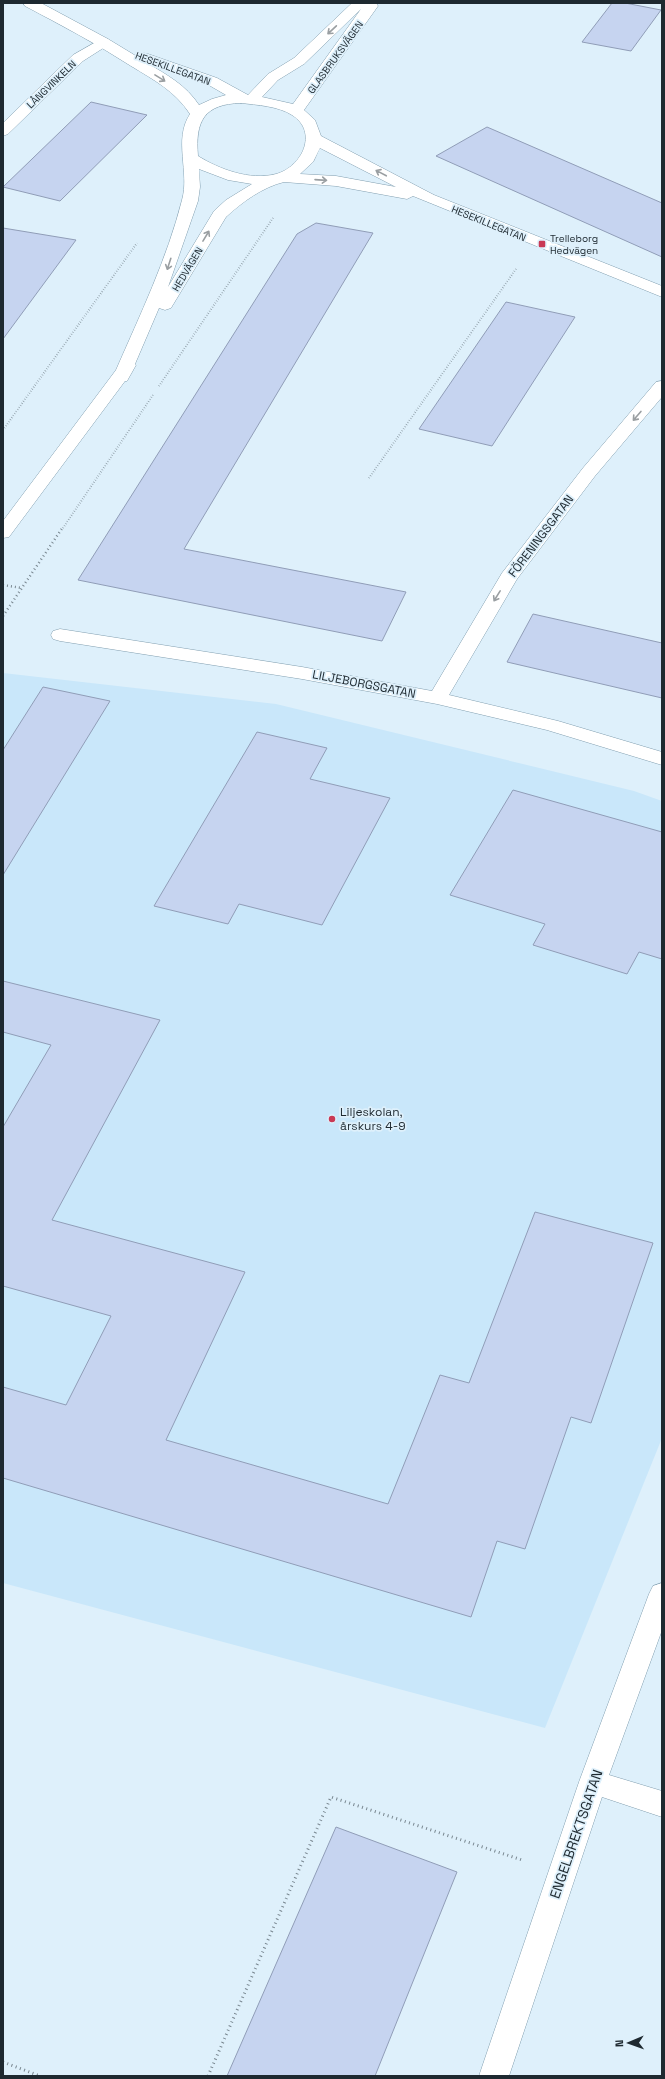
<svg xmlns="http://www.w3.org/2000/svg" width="665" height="2079" font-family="'Space Grotesk',sans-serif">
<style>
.built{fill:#c9e7fa}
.building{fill:#c6d4f0;stroke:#909db7}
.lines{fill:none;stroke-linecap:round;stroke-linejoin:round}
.street-casing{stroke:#829fb0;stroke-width:1}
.secondary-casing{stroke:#829fb0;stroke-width:1}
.path-far2{stroke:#798790;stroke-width:2;stroke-dasharray:0.5 2;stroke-linecap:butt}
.path-far1{stroke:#798790;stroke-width:2.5;stroke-dasharray:1 3;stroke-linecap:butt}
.path{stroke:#798790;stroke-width:3;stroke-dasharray:1 3.5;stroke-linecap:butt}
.street{fill:#fff;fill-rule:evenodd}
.secondary{fill:#fff;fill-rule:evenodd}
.oneway{stroke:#9a9fa2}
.poi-dot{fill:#c93954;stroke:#def0fb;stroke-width:1.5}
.labels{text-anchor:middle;stroke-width:3.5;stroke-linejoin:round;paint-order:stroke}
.far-street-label{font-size:10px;fill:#1e2930;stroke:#def0fb}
.far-poi-label{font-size:10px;fill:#1e2930;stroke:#def0fb;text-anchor:start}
.street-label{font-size:12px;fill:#1e2930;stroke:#def0fb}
.poi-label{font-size:12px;fill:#1e2930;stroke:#def0fb;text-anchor:start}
.near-street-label{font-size:14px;fill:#1e2930;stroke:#def0fb}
</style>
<rect width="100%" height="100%" fill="#def0fb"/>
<!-- built -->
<path class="built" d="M3,673L276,704L634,791L662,801V1438L545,1728L3,1583Z"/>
<!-- building -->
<path class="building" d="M612,3H625L661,10L631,51L582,42Z
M91,102L147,115L60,201L3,187Z
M487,127L662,203V257L436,156Z
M316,223L373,233L184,549L406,592L382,641L78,580L297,234Z
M3,228L76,240L3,339Z
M506,302L575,317L492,446L419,429Z
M533,614L662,643V698L507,662Z
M43,687L110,701L3,875V750Z
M257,732L327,748L310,779L390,798L322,925L239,904L228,924L154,906Z
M513,790L662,832V959L639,952L627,974L533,945L545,924L450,895Z
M3,981L160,1020L52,1220L245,1272L166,1440L388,1504L440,1375L469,1383L535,1212L653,1243L591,1423L571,1417L525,1549L497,1541L471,1617L3,1478V1387L66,1405L111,1316L3,1286V1127L51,1045L3,1032Z
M336,1827L457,1872L375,2076H227Z"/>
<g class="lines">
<defs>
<path id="street" d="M103,38L108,39L110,42L108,45L83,61L8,134L3,136V123L73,55Z
M662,381V397L595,476L517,579L449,695L558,721L662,752V765L547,730L437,704L302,679L60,641L53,639L51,635L53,631L60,629L302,667L432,691L502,573L583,468L656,382Z
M662,1583V1630L609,1775L662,1791V1817L602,1797L509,2076H479L579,1782L649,1594L653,1586Z"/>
<path id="secondary" d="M23,3H41L108,39L136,56L143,53L148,54L217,78L248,95L268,74L294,58L352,3H376L378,6L304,110L315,120L321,136L434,195L662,286V297L413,196L407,199L336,186L284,182C263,187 242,202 226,217L171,308L165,310L159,308L135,364L136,365L127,381H125L9,537L3,538V521L116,370C140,315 167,259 182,200C190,172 173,140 190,114C175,91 154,80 131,66C97,44 61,25 25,6ZM361,9L293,104L262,97L278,80L304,64ZM147,63L207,84L226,95L212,99L199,105C186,85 167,75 147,63ZM241,103C257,105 278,106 292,115C319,132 302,167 276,174C250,181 219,169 198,156C195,121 204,104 241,103ZM320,148L396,187L336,176L300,174L313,162ZM199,169L228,180L252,184L226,200L214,211L168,287L198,201L200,187Z"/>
</defs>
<!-- street casing -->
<use href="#street" class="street-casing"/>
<!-- secondary casing -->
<use href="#secondary" class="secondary-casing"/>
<!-- path-far2 -->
<path class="path-far2" d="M159,386L273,218
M3,430L137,243
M369,478L516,269
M63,528L153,395"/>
<!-- path-far1 -->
<path class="path-far1" d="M3,585L22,588
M3,616L63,527"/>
<!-- path -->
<path class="path" d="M3,2062L40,2076
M208,2076L331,1797L522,1860"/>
<!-- street -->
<use href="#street" class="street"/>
<!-- secondary -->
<use href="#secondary" class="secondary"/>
</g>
<!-- one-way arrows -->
<defs><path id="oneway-shaft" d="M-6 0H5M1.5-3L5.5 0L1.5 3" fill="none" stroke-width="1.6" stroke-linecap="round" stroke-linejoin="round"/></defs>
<g class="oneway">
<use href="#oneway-shaft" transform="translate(332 30) rotate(137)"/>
<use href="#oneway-shaft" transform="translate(160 78) rotate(32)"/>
<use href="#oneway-shaft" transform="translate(381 173) rotate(-152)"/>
<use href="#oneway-shaft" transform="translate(321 180) rotate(4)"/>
<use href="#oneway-shaft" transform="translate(206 236) rotate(-59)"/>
<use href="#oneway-shaft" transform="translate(169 264) rotate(108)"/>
<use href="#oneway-shaft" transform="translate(637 416) rotate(131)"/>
<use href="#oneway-shaft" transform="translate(497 596) rotate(122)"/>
</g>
<!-- markers -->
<g class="poi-dot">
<rect x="538" y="240" width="8" height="8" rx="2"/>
<circle cx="332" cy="1119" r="4"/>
</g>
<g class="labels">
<!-- far-street labels -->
<g class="far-street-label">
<text transform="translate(335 57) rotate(-54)" y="4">GLASBRUKSVÄGEN</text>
<text transform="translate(173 68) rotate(20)" y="4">HESEKILLEGATAN</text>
<text transform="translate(51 84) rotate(-44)" y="4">LÅNGVINKELN</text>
<text transform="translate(489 223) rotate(22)" y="4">HESEKILLEGATAN</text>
<text transform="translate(187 269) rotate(-59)" y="4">HEDVÄGEN</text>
</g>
<!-- far-poi labels -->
<g class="far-poi-label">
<text x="550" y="242">Trelleborg<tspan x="550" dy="12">Hedvägen</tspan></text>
</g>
<!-- street labels -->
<g class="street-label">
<text transform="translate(541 536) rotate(-53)" y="4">FÖRENINGSGATAN</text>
<text transform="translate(364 684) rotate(11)" y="4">LILJEBORGSGATAN</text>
</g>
<!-- poi labels -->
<g class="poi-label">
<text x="340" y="1116">Liljeskolan,<tspan x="340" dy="14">årskurs 4-9</tspan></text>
</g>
<!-- near-street labels -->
<g class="near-street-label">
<text transform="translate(576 1834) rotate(-71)" y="5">ENGELBREKTSGATAN</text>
</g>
</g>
<!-- border -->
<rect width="665" height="2079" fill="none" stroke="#1e2930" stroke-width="8"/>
<!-- north arrow -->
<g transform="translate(629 2043) rotate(268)" stroke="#def0fb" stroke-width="3" paint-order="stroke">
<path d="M0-3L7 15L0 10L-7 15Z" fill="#1e2930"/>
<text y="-6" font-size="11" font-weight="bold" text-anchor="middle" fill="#1e2930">N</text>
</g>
</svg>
